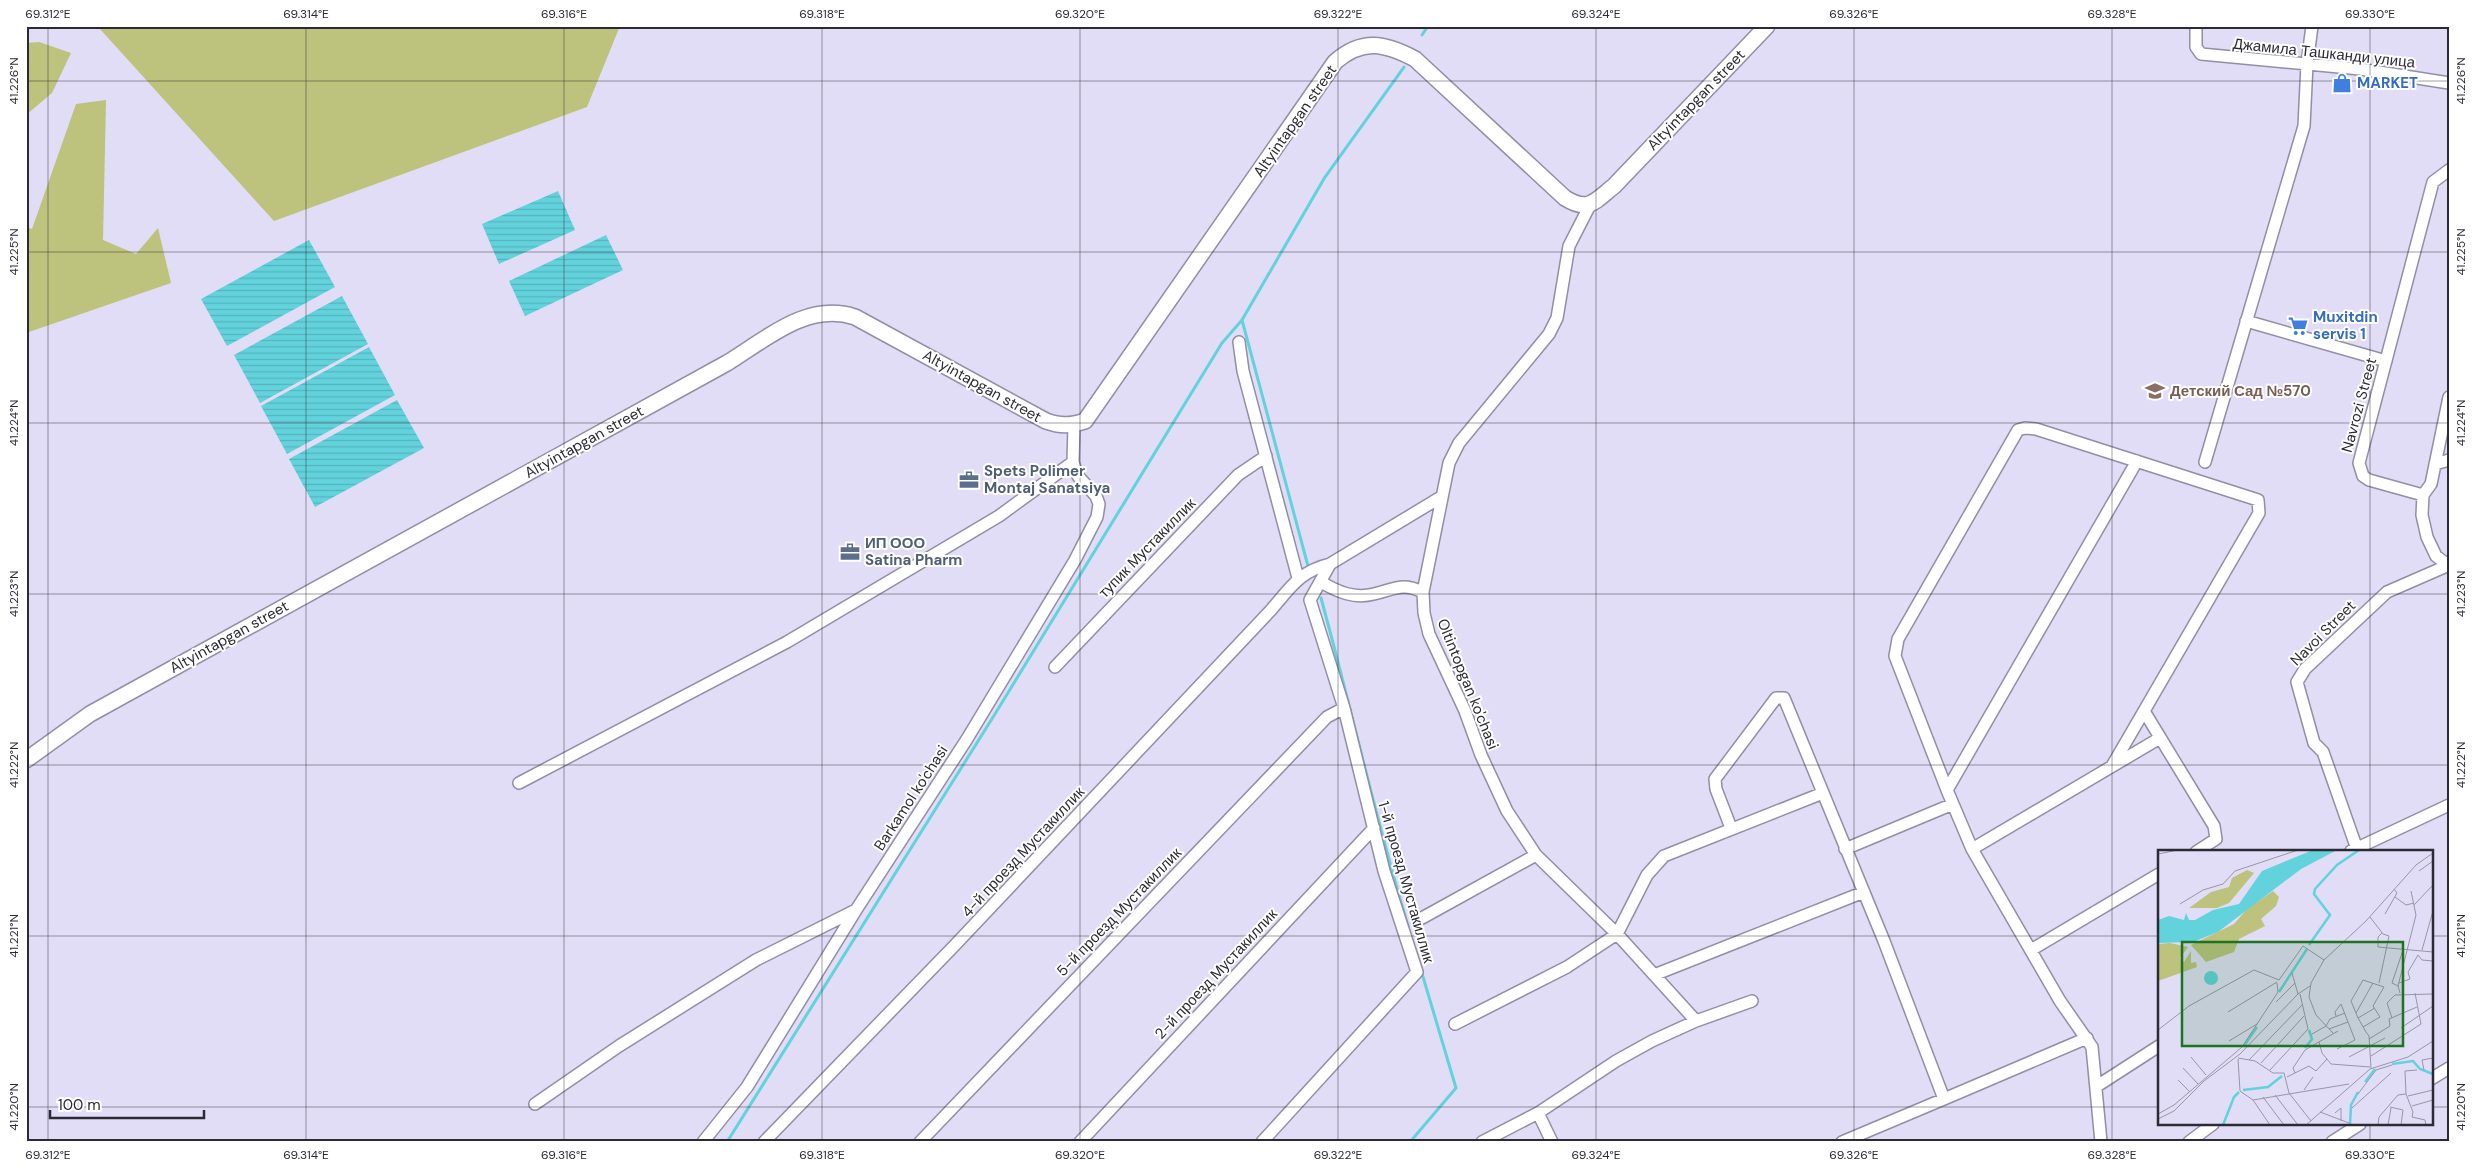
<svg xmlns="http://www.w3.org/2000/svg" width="2475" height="1168" font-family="'DM Sans',sans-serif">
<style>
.grass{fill:#bdc27d}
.water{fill:url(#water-rules)}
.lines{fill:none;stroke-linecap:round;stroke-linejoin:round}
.stream{stroke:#62d2dc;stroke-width:3}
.minor-casing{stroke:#928ea5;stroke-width:14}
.tertiary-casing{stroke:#928ea5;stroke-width:18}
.minor{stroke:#fff;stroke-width:11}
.tertiary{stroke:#fff;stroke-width:15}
.ticks{fill:none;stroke:#2c2a34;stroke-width:1;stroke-opacity:0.45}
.labels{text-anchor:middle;stroke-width:4;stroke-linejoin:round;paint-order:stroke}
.street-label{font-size:15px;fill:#2c2a34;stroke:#fff}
.shop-label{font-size:15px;font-weight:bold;fill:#366cbe;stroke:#fff;text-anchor:start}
.education-label{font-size:15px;font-weight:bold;fill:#785e54;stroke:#fff;text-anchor:start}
.service-label{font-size:15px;font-weight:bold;fill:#4e5e75;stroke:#fff;text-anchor:start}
.inset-river{fill:none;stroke:#62d2dc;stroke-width:2.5}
.inset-road{fill:none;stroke:#9995a8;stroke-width:1}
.view{fill:#1d7420;fill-opacity:0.15;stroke:#1d7420;stroke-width:2.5}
.inset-edge{fill:none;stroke:#2c2a34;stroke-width:2.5}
.neatline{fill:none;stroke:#2c2a34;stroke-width:2}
.ticks-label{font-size:12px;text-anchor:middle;fill:#2c2a34}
</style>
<defs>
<pattern id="water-rules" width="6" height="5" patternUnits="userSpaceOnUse" patternTransform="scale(1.25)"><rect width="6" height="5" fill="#62d2dc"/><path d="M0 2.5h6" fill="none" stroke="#55b4bd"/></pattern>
</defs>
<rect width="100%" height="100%" fill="#e1ddf6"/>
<!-- grass -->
<path class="grass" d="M105,26H620L587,107L274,221L100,29Z
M39,42L71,53L52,93L26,115V43Z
M106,100L103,240L136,254L158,228L171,283L26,333V226L32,229L76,104Z"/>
<!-- water -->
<path class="water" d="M558,191L575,230L499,264L482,224Z
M606,235L623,270L525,316L509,281Z
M309,240L335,287L227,346L201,299Z
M342,296L368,344L260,403L234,355Z
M369,347L395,395L287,454L261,406Z
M397,400L424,448L315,507L289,459Z"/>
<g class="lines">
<!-- stream -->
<path class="stream" d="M1422,35L1428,26
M1242,320L1308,566
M1321,598C1351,707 1375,817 1408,926
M727,1142L995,714L1222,343L1242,320L1325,177L1404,67
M1410,1142L1456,1088L1421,970"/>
<defs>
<path id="minor" d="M2196,26V47L2201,54L2360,69L2449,83
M1590,205L1569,246L1557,318L1549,334L1459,443L1449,463L1423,592L1424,613L1429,634L1465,711L1481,755L1507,811L1536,855L1617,934L1696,1021
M2246,321L2386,361
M1239,342L1243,371L1298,578
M2205,462L2304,126L2307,64L2312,26
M2435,464L2449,460
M2423,495L2369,480L2363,476L2359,463L2433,182L2449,170
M2448,565L2436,556L2427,537L2422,515L2423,495L2431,484L2449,397
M1321,582C1338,592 1354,599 1374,594C1395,589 1402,582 1423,592
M1055,667L1238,475L1266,456
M2112,766L2144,711
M519,783L787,642L999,516L1073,462L1074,425
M1947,790L2137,461
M1731,828L1716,789L1715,779L1776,698H1784L1884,941L1944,1099L1842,1142
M1845,849L1953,804
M1972,849L2160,738
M2357,849L2323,752L2314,743L2297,682L2305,669L2387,592L2449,565
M2351,851L2449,805
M1422,918L1536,855
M2031,950L2159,874
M1654,975L1864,892
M1455,1024L1567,967L1617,934L1647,875L1664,856L1823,793
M2431,1079L2449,1068
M2097,1086L2159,1046
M1944,1099L2087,1038
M535,1104L619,1046L756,960L856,910
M1538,1113L1552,1142
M703,1142L747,1087L856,910L967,739L1075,560L1097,517L1099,504L1096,496L1078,476L1073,462
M764,1142L955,945L1271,610C1290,588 1300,571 1330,564L1441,497
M920,1142L1327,717L1344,708
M1080,1142L1374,828
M1262,1142L1417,972L1384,871L1344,708L1310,600L1330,564
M1482,1142L1538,1113L1616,1061L1652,1041L1696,1021L1752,1001
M2101,1142L2092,1047L2060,1001L1972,849L1947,790L1895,656L1898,639L2018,430L2025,428L2036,429L2258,500L2259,513L2144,711L2214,826L2216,839L2196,852
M2189,1142L2213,1124
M2332,1142L2360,1124"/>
<path id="tertiary" d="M26,760L90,714L727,363C765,340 807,301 855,317L1046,421C1060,426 1070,426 1085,421L1335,62C1362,38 1385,43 1415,59L1565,198C1589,213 1595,201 1614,186L1767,26"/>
</defs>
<!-- minor casing -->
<use href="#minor" class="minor-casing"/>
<!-- tertiary casing -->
<use href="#tertiary" class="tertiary-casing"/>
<!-- minor -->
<use href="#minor" class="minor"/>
<!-- tertiary -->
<use href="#tertiary" class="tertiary"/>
</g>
<!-- ticks -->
<path class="ticks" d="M48,26V1142M306,26V1142M564,26V1142M822,26V1142M1080,26V1142M1338,26V1142M1596,26V1142M1854,26V1142M2112,26V1142M2370,26V852M26,81H2449M26,252H2449M26,423H2449M26,594H2449M26,765H2449M26,936H2159M2431,936H2449M26,1107H2159M2431,1107H2449M2370,1124V1142"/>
<!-- icons -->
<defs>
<symbol id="shop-bare" viewBox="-9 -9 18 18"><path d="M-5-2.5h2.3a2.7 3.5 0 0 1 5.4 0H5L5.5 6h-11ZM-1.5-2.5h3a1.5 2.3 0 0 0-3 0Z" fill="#3f7fe0" stroke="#fff" stroke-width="2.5" paint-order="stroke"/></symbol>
<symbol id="supermarket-bare" viewBox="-9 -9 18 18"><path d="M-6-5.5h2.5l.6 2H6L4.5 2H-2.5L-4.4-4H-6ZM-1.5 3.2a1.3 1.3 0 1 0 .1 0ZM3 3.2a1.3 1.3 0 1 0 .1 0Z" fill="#3f7fe0" stroke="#fff" stroke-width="2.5" paint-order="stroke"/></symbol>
<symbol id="school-bare" viewBox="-9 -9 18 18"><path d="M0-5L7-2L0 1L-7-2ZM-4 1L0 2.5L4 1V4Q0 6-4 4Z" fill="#8d6e63" stroke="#fff" stroke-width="2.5" paint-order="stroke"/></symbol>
<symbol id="office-bare" viewBox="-9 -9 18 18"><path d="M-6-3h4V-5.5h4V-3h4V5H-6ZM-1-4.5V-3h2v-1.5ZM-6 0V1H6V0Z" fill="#5c6f8a" stroke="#fff" stroke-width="2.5" paint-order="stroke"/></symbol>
</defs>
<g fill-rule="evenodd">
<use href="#shop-bare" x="2328" y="69" width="28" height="28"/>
<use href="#supermarket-bare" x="2284" y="312" width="28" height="28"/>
<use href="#school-bare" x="2141" y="377" width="28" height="28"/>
<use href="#office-bare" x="955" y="466" width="28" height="28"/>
<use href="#office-bare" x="836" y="538" width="28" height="28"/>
</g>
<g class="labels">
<!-- street labels -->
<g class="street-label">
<text transform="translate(2324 53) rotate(6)" y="5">Джамила Ташканди улица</text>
<text transform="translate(1696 100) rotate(-46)" y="5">Altyintapgan street</text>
<text transform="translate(1295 121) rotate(-55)" y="5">Altyintapgan street</text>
<text transform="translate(982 386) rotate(29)" y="5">Altyintapgan street</text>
<text transform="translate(2359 405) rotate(-75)" y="5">Navrozi Street</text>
<text transform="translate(584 442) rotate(-29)" y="5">Altyintapgan street</text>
<text transform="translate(1147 548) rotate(-46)" y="5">тупик Мустакиллик</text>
<text transform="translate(2323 633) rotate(-45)" y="5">Navoi Street</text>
<text transform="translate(229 637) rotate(-29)" y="5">Altyintapgan street</text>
<text transform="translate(1468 684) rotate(68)" y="5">Oltintopgan ko'chasi</text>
<text transform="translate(911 798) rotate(-57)" y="5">Barkamol ko'chasi</text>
<text transform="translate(1023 852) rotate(-47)" y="5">4-й проезд Мустакиллик</text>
<text transform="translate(1406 882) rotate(74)" y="5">1-й проезд Мустакиллик</text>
<text transform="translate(1119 912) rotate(-46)" y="5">5-й проезд Мустакиллик</text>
<text transform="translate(1216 974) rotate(-47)" y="5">2-й проезд Мустакиллик</text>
</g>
<!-- shop labels -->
<g class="shop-label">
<text x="2357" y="88">MARKET</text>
<text x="2313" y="322">Muxitdin<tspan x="2313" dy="17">servis 1</tspan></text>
</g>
<!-- education labels -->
<g class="education-label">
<text x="2170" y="396">Детский Сад №570</text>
</g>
<!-- service labels -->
<g class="service-label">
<text x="984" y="476">Spets Polimer<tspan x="984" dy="17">Montaj Sanatsiya</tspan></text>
<text x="865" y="548">ИП ООО<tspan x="865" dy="17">Satina Pharm</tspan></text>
</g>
</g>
<!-- overview -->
<g transform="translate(2158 850)">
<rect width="275" height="275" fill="#e1ddf6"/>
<path d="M89,20L96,23L71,53L59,58H31L53,42L71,37L74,28ZM115,41L121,47L118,56L103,69L107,76L81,89L76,102L48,112L33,95L76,74L89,59ZM12,93L30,97L22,108L26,112L33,101V113L38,112L39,117L0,131V94Z" fill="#bdc27d"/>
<path d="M155,0H179L143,19L60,82L35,92L0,93V70L11,66L26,70L28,63L31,70H37L55,60L81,54L104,21ZM46 128a7 7 0 1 1 14 0a7 7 0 1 1-14 0Z" fill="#62d2dc"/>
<path class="inset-river" d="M151,95L172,65L156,44L157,39L179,15L201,0M121,142L149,99M86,196L99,177M147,198L154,189L151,180M234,214L255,211L262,219L275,224M207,232L217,219M85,240L110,237L124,226M65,275L76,247L81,242M192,275L193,255L200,242"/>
<path class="inset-road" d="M0,4L20,0M261,21L275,11M237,47L248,55L256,53M22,54L45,40L65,34L77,21L140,0M256,55L275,35M227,64L239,43L236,39M212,67L225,84L231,86L221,133M224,83L220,87V97L275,102M264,100L275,61M260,105L264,110L275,111M166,110L153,133L151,147L158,165L175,183M134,123L140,144M241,133L252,129L250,122L260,105M240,136L234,133L245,100M242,143L240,136L258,65L253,41M118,152L137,133M70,162L119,132M198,163L215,133M178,166L177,162L183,154L197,190L179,199M200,168L217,158M234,168L229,153L237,145L275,144M205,177L222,167L215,156L226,137L205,130L193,151L200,168L208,182L211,186L213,218M243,178L275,156M171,179L190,172M0,180L31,156L96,120L121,130L145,96L166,110L208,71L258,15L275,3M154,184L168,176L172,169L187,163M211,189L232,176L231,169L259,157M71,191L99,174M161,192L164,203L173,214L212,217M213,206L263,174L257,143M33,207L48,225M191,207L227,188M80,208L97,211L115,223H126L131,243L153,271M80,209L82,241L95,250L191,234M91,210L144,155M103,213L146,166M25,218L40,234M112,220L150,179L142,144M266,220L264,210L275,208M137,223L135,218L147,200L180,181M129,227L151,216L158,221L169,209M20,230L32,242M146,240L155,227M200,244L218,220L234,215M248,244L247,221L259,220M117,245L140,275M250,246L275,240M105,247L126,275M95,250L112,275M254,256L275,250M232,257L245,260L243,275M194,258L233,223M162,262L191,273M177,263L183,258V271M0,264L16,255L84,197L120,142L119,133M0,269L16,261L46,231L82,204L140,144L152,136M148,275L212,219L250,207L275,191M220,275L221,267L240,245L248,244L255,262L254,267L267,270L268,275M230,275L233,258"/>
<path class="view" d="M24,92H245V196H24Z"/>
<rect width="275" height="275" class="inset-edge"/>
</g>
<!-- border -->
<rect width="2475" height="1168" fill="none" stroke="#ffffff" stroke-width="55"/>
<!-- scale -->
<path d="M50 1110v8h154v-8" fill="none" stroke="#2c2a34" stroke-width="2.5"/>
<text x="58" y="1110" font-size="15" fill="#2c2a34" stroke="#ffffff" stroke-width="4" paint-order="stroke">100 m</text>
<rect x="28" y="28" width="2420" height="1112" class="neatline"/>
<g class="ticks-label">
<text x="48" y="18">69.312°E</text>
<text x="306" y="18">69.314°E</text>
<text x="564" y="18">69.316°E</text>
<text x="822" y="18">69.318°E</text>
<text x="1080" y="18">69.320°E</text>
<text x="1338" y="18">69.322°E</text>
<text x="1596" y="18">69.324°E</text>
<text x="1854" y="18">69.326°E</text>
<text x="2112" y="18">69.328°E</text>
<text x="2370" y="18">69.330°E</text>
<text transform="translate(14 81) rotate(-90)" y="4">41.226°N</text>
<text transform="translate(2461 81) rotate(-90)" y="4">41.226°N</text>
<text transform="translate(14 252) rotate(-90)" y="4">41.225°N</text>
<text transform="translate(2461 252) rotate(-90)" y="4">41.225°N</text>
<text transform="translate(14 423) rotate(-90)" y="4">41.224°N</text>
<text transform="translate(2461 423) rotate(-90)" y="4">41.224°N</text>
<text transform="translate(14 594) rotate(-90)" y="4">41.223°N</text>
<text transform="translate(2461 594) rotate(-90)" y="4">41.223°N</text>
<text transform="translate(14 765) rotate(-90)" y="4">41.222°N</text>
<text transform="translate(2461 765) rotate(-90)" y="4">41.222°N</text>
<text transform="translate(14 936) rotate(-90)" y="4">41.221°N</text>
<text transform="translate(2461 936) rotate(-90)" y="4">41.221°N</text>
<text transform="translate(14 1107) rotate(-90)" y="4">41.220°N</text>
<text transform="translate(2461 1107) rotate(-90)" y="4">41.220°N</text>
<text x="48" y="1159">69.312°E</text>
<text x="306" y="1159">69.314°E</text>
<text x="564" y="1159">69.316°E</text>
<text x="822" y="1159">69.318°E</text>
<text x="1080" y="1159">69.320°E</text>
<text x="1338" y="1159">69.322°E</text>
<text x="1596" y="1159">69.324°E</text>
<text x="1854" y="1159">69.326°E</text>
<text x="2112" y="1159">69.328°E</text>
<text x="2370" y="1159">69.330°E</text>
</g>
</svg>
